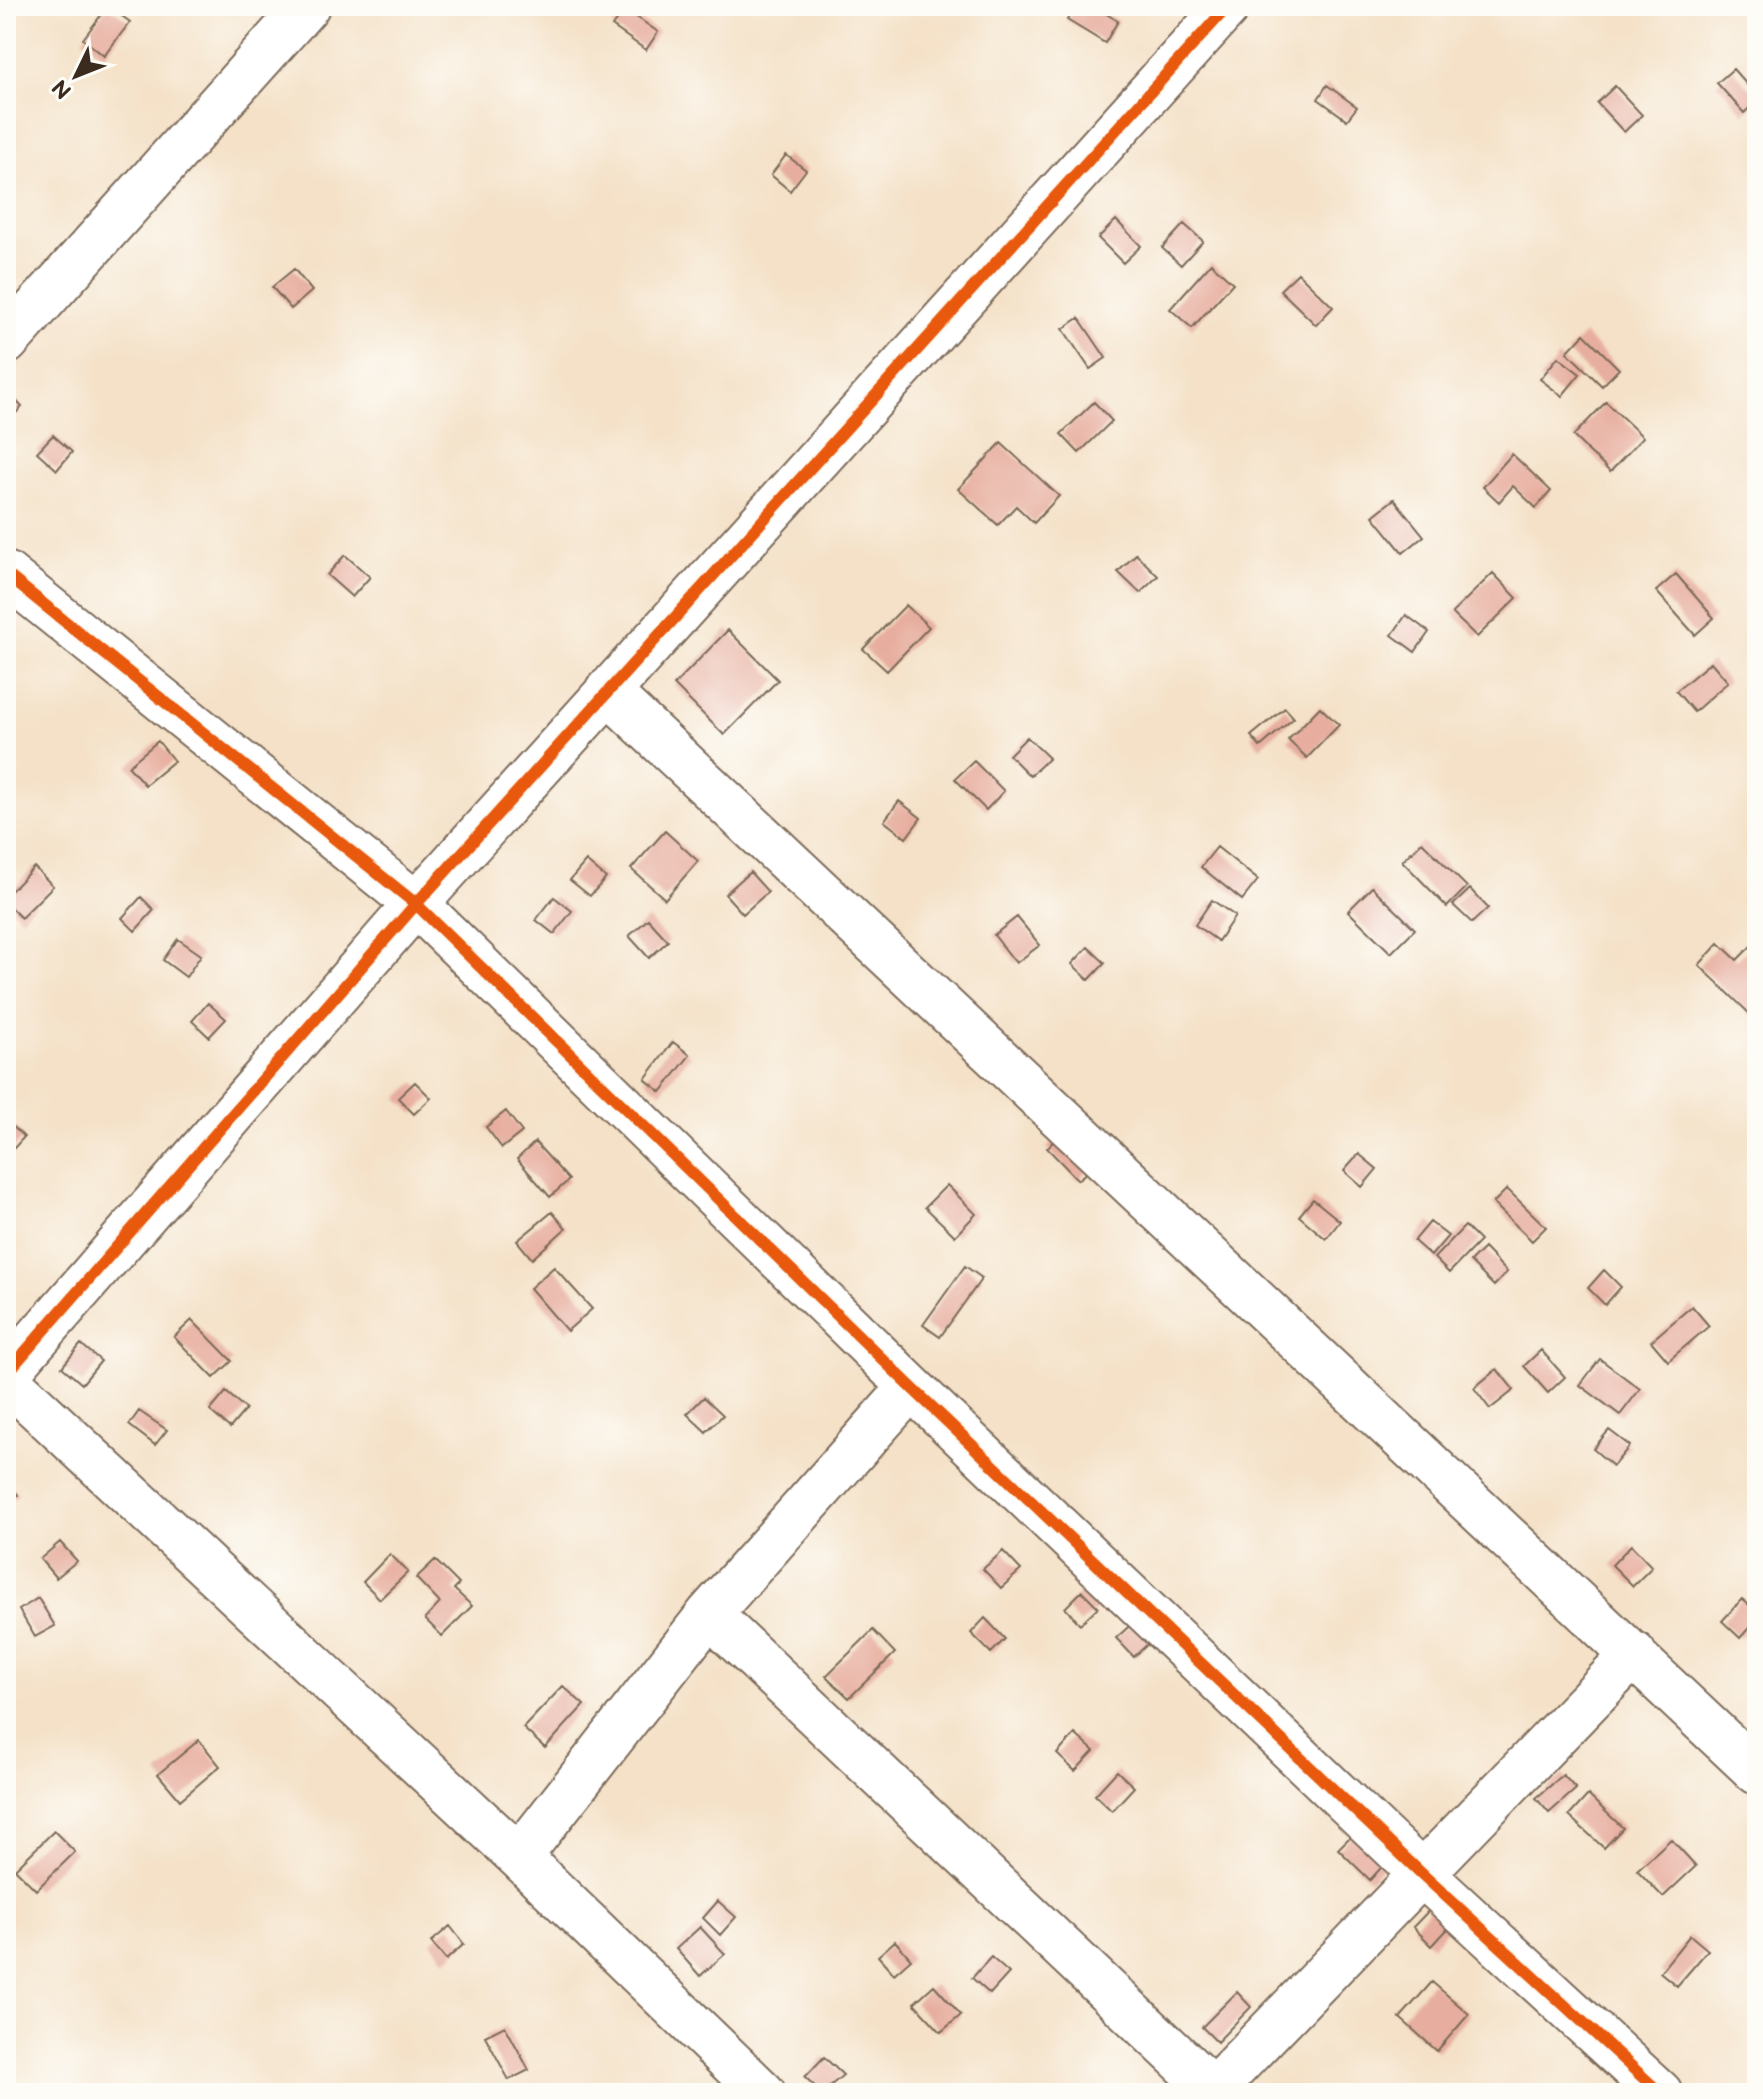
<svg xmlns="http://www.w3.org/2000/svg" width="1763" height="2099" font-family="'Balsamiq Sans',sans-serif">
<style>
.building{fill:#e7ae9f}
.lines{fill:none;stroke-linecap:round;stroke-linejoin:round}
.minor-casing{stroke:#7c6a59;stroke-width:48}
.minor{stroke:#fff;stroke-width:44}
.cycleway-casing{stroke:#fdfcf7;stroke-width:17}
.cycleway{stroke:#e8590c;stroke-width:12}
</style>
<rect width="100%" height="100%" fill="#fdfcf7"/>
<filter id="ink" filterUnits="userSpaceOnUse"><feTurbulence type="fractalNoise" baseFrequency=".0125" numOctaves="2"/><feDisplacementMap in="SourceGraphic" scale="16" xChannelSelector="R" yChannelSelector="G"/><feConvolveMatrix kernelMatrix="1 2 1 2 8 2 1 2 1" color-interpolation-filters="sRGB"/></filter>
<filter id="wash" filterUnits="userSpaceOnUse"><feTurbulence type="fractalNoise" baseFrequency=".006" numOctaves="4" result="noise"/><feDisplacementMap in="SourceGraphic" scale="32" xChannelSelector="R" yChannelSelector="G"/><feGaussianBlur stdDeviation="1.8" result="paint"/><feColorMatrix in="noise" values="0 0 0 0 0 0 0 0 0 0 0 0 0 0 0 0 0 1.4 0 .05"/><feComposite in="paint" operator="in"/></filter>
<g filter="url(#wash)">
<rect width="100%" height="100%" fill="#f4e1c7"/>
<g id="blocks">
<!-- building -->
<path class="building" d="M108,6L130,22L104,56L83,39Z
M1076,6H1093L1118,21L1105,43L1067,20Z
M625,9L658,32L646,50L612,26Z
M1733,69L1757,96V101L1744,113L1717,83Z
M1327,85L1357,107L1347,120L1318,99Z
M1615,86L1642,115L1624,132L1597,103Z
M786,155L806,170L790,191L771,175Z
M1116,220L1141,246L1123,263L1098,238Z
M1184,224L1203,241L1181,265L1162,248Z
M1211,263L1233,283L1192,328L1170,309Z
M294,269L312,291L291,309L272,287Z
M1298,273L1333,307L1316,325L1280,290Z
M1079,318L1106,358L1090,369L1063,329Z
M1584,334L1619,369L1602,386L1567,352Z
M1558,357L1580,374L1562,396L1540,379Z
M6,390L22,407L6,423Z
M1094,402L1112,421L1079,453L1061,434Z
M1606,402L1643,437L1610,472L1573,436Z
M53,435L72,452L57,470L37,452Z
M1001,443L1059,496L1034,523L1016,506L998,525L958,489Z
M1512,454L1551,491L1536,508L1513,486L1499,502L1483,487Z
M1394,499L1424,536L1403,553L1373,516Z
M1136,554L1158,576L1140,593L1118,572Z
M345,555L370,577L352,597L327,575Z
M1493,573L1517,598L1477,637L1452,613Z
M1676,574L1714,618L1695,635L1656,591Z
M906,605L929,627L887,671L863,649Z
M1406,615L1429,632L1415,652L1392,635Z
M728,630L778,680L724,735L674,685Z
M1711,662L1728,682L1694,712L1676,691Z
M1320,707L1339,725L1307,758L1288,740Z
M1285,708L1294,718L1260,747L1251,736Z
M1027,737L1049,758L1030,776L1009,755Z
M158,741L174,761L145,785L128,766Z
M974,761L1004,791L986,810L955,779Z
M899,801L921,818L906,838L884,821Z
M665,831L698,861L665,899L631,869Z
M1422,842L1467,887L1447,907L1402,861Z
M1217,847L1258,880L1242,900L1201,867Z
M586,861L606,878L590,896L570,880Z
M34,867L53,886L21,918L6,903V896Z
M750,872L768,892L743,914L725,894Z
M1372,887L1415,929L1391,953L1348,911Z
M1470,889L1488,908L1472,923L1453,905Z
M141,897L154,910L135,931L122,918Z
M554,897L572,911L554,934L536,920Z
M1212,900L1235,916L1218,941L1195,925Z
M1017,917L1040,945L1016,963L994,935Z
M648,919L668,941L649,958L629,936Z
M178,939L201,955L186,977L163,960Z
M1719,943L1737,960L1754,943L1757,945V1021L1699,965Z
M1088,947L1105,963L1089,980L1072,964Z
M208,1003L226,1019L209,1037L192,1021Z
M673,1042L690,1055L661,1092L645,1079Z
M415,1082L431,1098L414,1114L398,1098Z
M506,1111L522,1132L502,1148L486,1127Z
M6,1120L24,1137L6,1157Z
M1062,1132L1094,1165L1078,1180L1047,1148Z
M535,1142L569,1180L550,1197L517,1159Z
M1359,1154L1377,1169L1362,1187L1344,1171Z
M947,1185L976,1214L955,1236L925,1207Z
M1507,1189L1546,1227L1532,1241L1493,1203Z
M1313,1199L1340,1221L1326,1239L1299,1216Z
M552,1212L566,1228L532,1259L517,1241Z
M1430,1222L1448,1236L1431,1256L1414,1241Z
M1465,1226L1480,1241L1449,1273L1434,1258Z
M1484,1248L1507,1272L1494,1286L1470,1262Z
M965,1266L982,1278L940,1337L923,1325Z
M554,1267L592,1309L567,1331L530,1288Z
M1604,1270L1621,1287L1605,1305L1588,1288Z
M1692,1306L1709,1326L1668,1361L1651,1341Z
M192,1320L232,1361L214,1378L174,1337Z
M81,1344L101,1361L82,1384L62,1367Z
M1541,1350L1565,1377L1548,1393L1524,1366Z
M1600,1359L1640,1389L1620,1415L1580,1385Z
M1497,1369L1514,1390L1490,1409L1474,1388Z
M226,1392L246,1409L230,1428L210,1411Z
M704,1397L723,1415L706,1432L687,1414Z
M139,1411L167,1430L155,1445L129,1425Z
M1609,1430L1630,1446L1613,1466L1593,1449Z
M6,1478L18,1495L6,1503Z
M60,1542L77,1561L56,1578L40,1559Z
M1631,1545L1652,1567L1633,1586L1612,1565Z
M1003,1551L1021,1570L1001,1588L983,1569Z
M390,1554L408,1572L380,1599L363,1582Z
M435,1560L459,1584L454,1589L472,1606L442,1636L425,1619L440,1603L416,1578Z
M1082,1591L1098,1607L1080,1624L1065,1608Z
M38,1598L55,1626L35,1637L19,1610Z
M1742,1599L1757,1612V1619L1740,1638L1722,1621Z
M985,1618L1005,1639L991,1653L971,1633Z
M1136,1620L1154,1638L1134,1657L1116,1638Z
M873,1630L895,1653L849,1698L826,1676Z
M563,1686L584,1705L545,1748L523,1728Z
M1075,1734L1094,1751L1075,1771L1057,1754Z
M199,1740L220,1766L180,1800L158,1774Z
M1117,1771L1134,1787L1112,1811L1095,1795Z
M1563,1775L1576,1789L1549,1813L1536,1798Z
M1588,1795L1623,1828L1604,1848L1569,1816Z
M1358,1829L1389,1859L1370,1880L1338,1849Z
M54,1831L75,1852L36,1890L15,1869Z
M1671,1839L1696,1866L1663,1897L1637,1870Z
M718,1901L736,1917L720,1935L703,1918Z
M1436,1903L1455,1921L1432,1946L1413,1927Z
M450,1926L464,1944L446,1960L431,1942Z
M700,1927L725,1954L700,1976L676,1949Z
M1690,1935L1708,1950L1677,1986L1660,1972Z
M895,1941L911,1959L894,1974L878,1956Z
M991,1957L1009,1973L990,1994L972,1978Z
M1432,1982L1469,2014L1437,2051L1400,2018Z
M934,1985L961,2015L941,2032L914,2003Z
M1237,1992L1251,2007L1217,2042L1202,2027Z
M505,2026L529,2070L509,2080L485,2036Z
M824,2057L843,2075L822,2093L805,2077Z
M9,2076L24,2093H6Z"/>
</g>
</g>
<g filter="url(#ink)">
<use href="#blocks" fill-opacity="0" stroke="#7c6a59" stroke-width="2"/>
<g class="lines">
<defs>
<path id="minor" d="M6,342L307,6
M6,574L416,904L911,1387L1423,1875L1660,2093
M607,691L1757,1772
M6,1374L416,904L1228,6
M6,1379L519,1857L763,2093
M709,1614L1216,2093
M519,1857L709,1614L911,1387
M1210,2093L1634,1654"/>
</defs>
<!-- minor casing -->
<use href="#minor" class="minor-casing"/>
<!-- minor -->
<use href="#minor" class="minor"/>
<defs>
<path id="cycleway" d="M6,574L416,904L911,1387L1423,1875L1660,2093
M6,1374L416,904L1228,6"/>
</defs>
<!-- cycleway casing -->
<use href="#cycleway" class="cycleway-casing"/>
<!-- cycleway -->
<use href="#cycleway" class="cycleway"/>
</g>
</g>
<!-- margin -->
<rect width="1763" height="2099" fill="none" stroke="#fdfcf7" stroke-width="32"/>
<!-- north arrow -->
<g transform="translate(76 76) rotate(227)" stroke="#fdfcf7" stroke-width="6" paint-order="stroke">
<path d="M0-6L14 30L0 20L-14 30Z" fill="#3b2a1e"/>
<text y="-12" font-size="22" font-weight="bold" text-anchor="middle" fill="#3b2a1e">N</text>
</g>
</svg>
